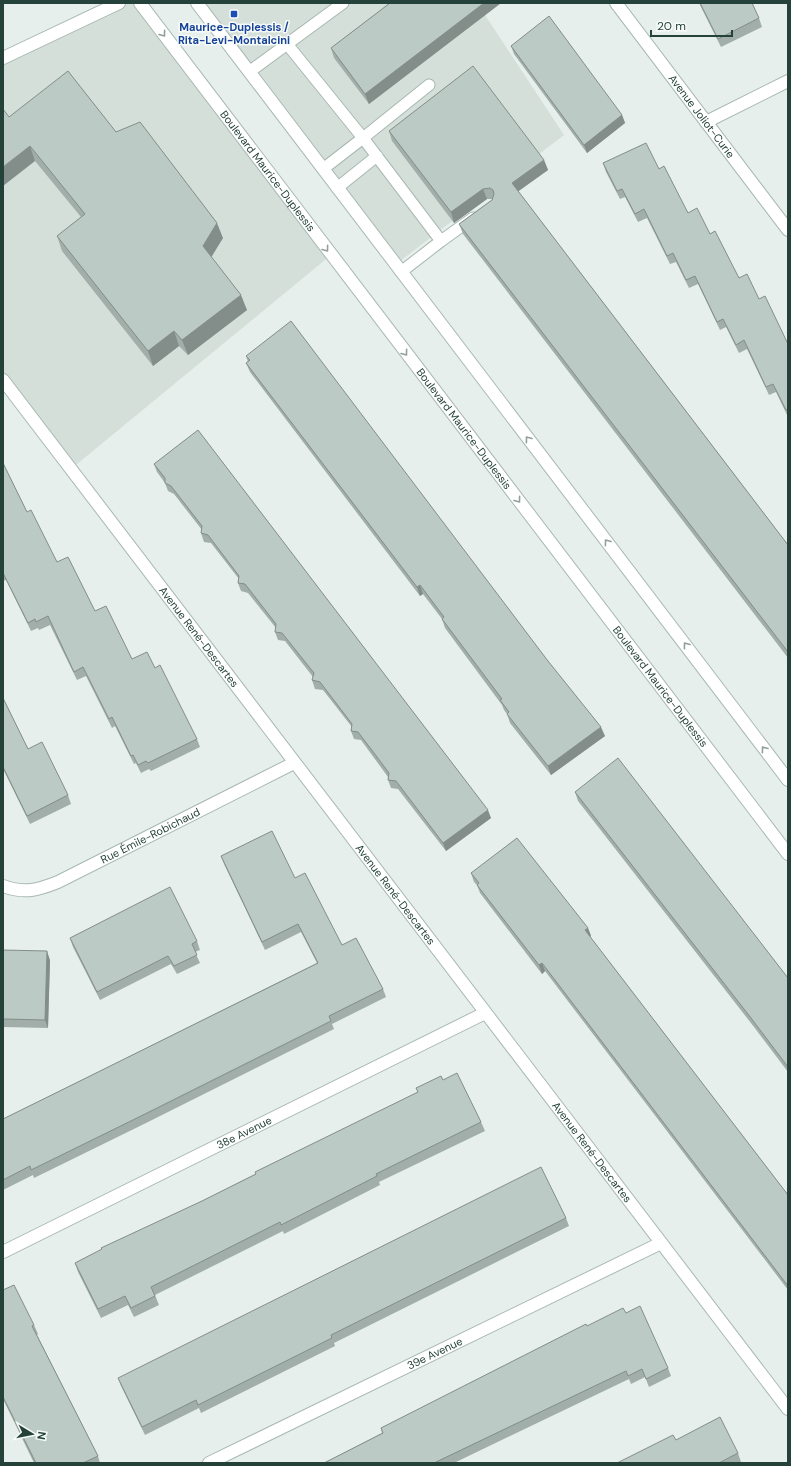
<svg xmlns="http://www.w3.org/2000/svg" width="791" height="1466" font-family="'DM Sans',sans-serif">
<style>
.built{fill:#d4dfda}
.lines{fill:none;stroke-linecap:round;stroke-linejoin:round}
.service-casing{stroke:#a8b8b2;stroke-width:13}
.minor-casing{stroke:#a8b8b2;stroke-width:14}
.tertiary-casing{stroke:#a8b8b2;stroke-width:14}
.service{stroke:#fff;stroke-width:11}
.minor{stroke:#fff;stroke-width:12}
.tertiary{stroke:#fff;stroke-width:12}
.wall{fill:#a1aea9}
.shaded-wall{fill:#838d89}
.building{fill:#bbcac4;stroke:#838d89}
.oneway{stroke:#92a09c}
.transit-dot{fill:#1a4fb4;stroke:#f7fbf9;stroke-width:1.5}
.labels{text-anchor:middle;stroke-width:3;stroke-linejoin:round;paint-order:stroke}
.transit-label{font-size:11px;font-weight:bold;fill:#164399;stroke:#f7fbf9}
.street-label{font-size:11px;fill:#24423a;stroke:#f7fbf9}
</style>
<rect width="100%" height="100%" fill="#e6efeb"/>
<!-- built -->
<path class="built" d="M119,3H140L331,255L71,469L3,380V58Z
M197,3H493L483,12L564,135L395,265Z"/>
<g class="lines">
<defs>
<path id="service" d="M287,44L363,138L429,85
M249,72L343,3
M323,169L363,138L441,241L401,272
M337,188L377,156
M441,241L473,218"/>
<g id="minor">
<path id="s1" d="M616,3L788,230"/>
<path d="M3,58L119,3"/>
<path d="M706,122L788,81"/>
<path id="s2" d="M3,380L788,1409"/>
<path id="s3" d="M3,886C25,894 38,890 58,882L294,763"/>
<path id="s4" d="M3,1252L485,1013"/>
<path id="s5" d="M209,1463L661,1243"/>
</g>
<g id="tertiary">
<path id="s6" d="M140,3L788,854"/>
<path d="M197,3L788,780"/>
</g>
</defs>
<!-- service casing -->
<use href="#service" class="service-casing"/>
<!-- minor casing -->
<use href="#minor" class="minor-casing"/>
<!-- tertiary casing -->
<use href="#tertiary" class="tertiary-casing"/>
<!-- service -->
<use href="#service" class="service"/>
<!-- minor -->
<use href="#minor" class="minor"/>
<!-- tertiary -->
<use href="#tertiary" class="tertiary"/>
</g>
<!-- wall -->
<path class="wall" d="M390,3H501L369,104L334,58L331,48Z
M699,3H752L759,18L762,27L721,47Z
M511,46L622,115L625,123L587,153L514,54Z
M9,117L116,132L223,238L211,256L247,310L188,355L179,346L153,366L62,251L57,236L81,217L35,161Z
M389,131L544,160L548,170L518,191L788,545V658L463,234L459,224L492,200V199H487L454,223L392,141Z
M603,163L659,169L688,213L710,234L739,278L759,299L788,344V417L776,392L769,395L747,349L739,353L726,327L720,330L698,284L689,288L676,262L670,264L647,218L638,222L625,197L620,199L606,172Z
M246,356L605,736L551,775L510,723L507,714L504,710L502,705L445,628L442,619L423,594L420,596L250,372L246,363L248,362Z
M3,463L27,512L57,562L95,611L132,659L155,668L197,739L200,747L151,771L149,769L141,773L136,763L134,764L115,726L112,728L86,676L77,680L50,625L39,630L38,628L31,631L6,580L3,581Z
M154,464L491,818L446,851L398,789L391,788L388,780V777L361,740L354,739L351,731L352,727L323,690L315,689L312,680L313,677L285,641L278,640L275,632L276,628L248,593L241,591L238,583L239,579L211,543L204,542L201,533L202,530L174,494L168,491L165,483L157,472Z
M3,698L28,749L68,795L71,804L30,824L3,769Z
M575,792L788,978V1072L754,1027L578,801Z
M221,856L295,878L342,945L383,989L386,997L332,1024L334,1029L144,1124L34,1178L33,1175L3,1190V1119L86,1078L317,963L301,932L265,950L224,864Z
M471,873L588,928L591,936L590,937L788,1195V1290L545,971L542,974L480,893L477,885L474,882Z
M70,938L197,941L200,950L195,952L200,963L177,974L171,964L100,1000L73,947Z
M3,950L50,960L48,1028L3,1027Z
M443,1080L481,1122L485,1131L379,1182L380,1185L284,1234L283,1231L155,1295L159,1305L134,1317L128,1305L101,1318L78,1272L75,1263L202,1201L418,1092L416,1088Z
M566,1218L569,1226L334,1343L335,1346L201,1413L199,1408L145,1435L121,1386L118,1378Z
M3,1290L34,1325L38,1334L37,1335L98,1456L100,1463H34L3,1399Z
M626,1313L668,1368L671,1376L649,1387L645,1377L631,1384L629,1379L454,1463H324L382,1433L381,1428L587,1326Z
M676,1440L738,1453L741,1462L738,1463H617Z"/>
<!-- shaded-wall -->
<path class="shaded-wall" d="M484,3H501L369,104L365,94Z
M622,115L625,123L587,153L584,145Z
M30,146L35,161L3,186V167Z
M544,160L548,170L516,193L512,183Z
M483,189L487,199L454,223L451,212Z
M217,223L223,238L209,261L203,246Z
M241,295L247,310L188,355L182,340Z
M174,331L179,346L153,366L148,351Z
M420,585L423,594L420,596L417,587Z
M601,727L605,736L551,775L548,766Z
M488,810L491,818L446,851L443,843Z
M588,928L591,936L588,938L585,930Z
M47,951L50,960L48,1028L45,1020Z
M542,963L545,971L542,974L539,965Z"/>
<!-- building -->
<path class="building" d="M390,3H484L365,94L331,48Z
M700,3H752L759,18L718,39Z
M549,16L622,115L584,145L511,46Z
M473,66L544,160L512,183L788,545V652L459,224L492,200L494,194L493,190L490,188L483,189L451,212L389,131Z
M68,71L116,132L140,122L217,223L203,246L241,295L182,340L174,331L148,351L57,236L85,214L30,146L3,167V109L9,117Z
M646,143L659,169L664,166L688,213L697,208L710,234L715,231L739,278L747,274L759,299L765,296L788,344V409L786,410L773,384L766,387L744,340L736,345L723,319L717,322L695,276L686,280L673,253L667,256L644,209L635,214L622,189L617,191L603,163Z
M291,321L548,661L601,727L548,766L507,714L509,712L500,700L502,699L442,619L444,617L420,585L417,587L246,363L250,360L246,356Z
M198,430L488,810L443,843L396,781L388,780L389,773L371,749L358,732L351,731L352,724L320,682L312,680L314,673L282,633L275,632L276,624L245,584L238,583L239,576L208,535L201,533L202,526L171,486L165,483V478L154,464Z
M3,463L27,512L31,510L57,562L68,557L95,611L106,606L132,659L147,652L155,668L160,665L197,739L148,763L146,761L138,765L133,755L131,756L112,717L109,719L83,667L74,672L48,616L36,622L35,619L28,623L3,573Z
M3,698L28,749L42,742L68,795L27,816L3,767Z
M618,758L788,978V1067L751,1018L575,792Z
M272,831L295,878L305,873L342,945L356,938L383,989L329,1016L331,1021L141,1116L31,1170L30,1166L3,1180V1119L86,1078L318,963L298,924L262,942L221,856Z
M517,838L588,928L585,930L788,1195V1286L542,963L539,965L477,885L479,883L471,873Z
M170,887L197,941L192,944L197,955L174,966L168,956L97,992L70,938Z
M3,950L47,951L45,1020L3,1019Z
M457,1073L481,1122L376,1174L377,1176L281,1225L280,1222L151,1287L155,1296L131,1308L125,1296L98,1309L75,1263L102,1249L101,1248L202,1201L256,1174L255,1172L418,1092L416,1088L441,1076L443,1080Z
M541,1167L566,1218L331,1335L332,1338L198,1405L196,1400L142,1427L118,1378Z
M14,1285L34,1325L32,1326L98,1456L83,1463H36L3,1397V1290Z
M640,1306L668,1368L646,1379L642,1369L628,1376L626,1371L434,1463H324L383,1433L381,1428L586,1324L587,1326L623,1308L626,1313Z
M720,1417L738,1453L719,1463H617L673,1435L676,1440Z"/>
<!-- one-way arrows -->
<defs><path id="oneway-chevron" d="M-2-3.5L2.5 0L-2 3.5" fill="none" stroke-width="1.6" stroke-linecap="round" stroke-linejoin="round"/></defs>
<g class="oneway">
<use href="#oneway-chevron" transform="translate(163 34) rotate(53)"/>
<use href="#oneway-chevron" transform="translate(326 249) rotate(53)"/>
<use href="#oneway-chevron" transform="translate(405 353) rotate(53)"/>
<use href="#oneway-chevron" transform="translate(528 439) rotate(-127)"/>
<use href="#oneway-chevron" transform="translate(518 500) rotate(53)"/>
<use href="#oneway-chevron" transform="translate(607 542) rotate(-127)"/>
<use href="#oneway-chevron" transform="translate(686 645) rotate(-127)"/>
<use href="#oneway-chevron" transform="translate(764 749) rotate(-127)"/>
</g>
<!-- markers -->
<rect class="transit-dot" x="230" y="10" width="8" height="8" rx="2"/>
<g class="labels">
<!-- transit labels -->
<g class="transit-label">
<text x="234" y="31">Maurice-Duplessis /<tspan x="234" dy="13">Rita-Levi-Montalcini</tspan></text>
</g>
<!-- street labels -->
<g class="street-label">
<text dy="4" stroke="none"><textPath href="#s1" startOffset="142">Avenue Joliot-Curie</textPath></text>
<text dy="4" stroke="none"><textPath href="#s6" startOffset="211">Boulevard Maurice-Duplessis</textPath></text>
<text dy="4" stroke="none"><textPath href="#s6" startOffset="535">Boulevard Maurice-Duplessis</textPath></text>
<text dy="4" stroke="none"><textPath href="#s2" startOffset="323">Avenue René-Descartes</textPath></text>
<text dy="4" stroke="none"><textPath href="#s6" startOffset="859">Boulevard Maurice-Duplessis</textPath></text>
<text dy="4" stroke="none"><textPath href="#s3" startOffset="160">Rue Émile-Robichaud</textPath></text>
<text dy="4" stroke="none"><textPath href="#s2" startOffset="647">Avenue René-Descartes</textPath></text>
<text dy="4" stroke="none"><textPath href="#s4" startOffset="269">38e Avenue</textPath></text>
<text dy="4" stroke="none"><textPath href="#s2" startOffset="971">Avenue René-Descartes</textPath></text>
<text dy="4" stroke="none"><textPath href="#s5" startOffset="251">39e Avenue</textPath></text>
</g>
</g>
<!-- border -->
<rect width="791" height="1466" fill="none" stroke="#24423a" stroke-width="8"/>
<!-- north arrow -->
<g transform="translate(32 1434) rotate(100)" stroke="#f7fbf9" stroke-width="3" paint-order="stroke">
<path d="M0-3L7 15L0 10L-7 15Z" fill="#24423a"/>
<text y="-6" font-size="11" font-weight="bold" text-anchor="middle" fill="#24423a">N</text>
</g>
<!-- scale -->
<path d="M651 30v6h81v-6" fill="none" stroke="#24423a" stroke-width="2"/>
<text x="657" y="30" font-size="12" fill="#24423a" stroke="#f7fbf9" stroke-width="3" paint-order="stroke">20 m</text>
</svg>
